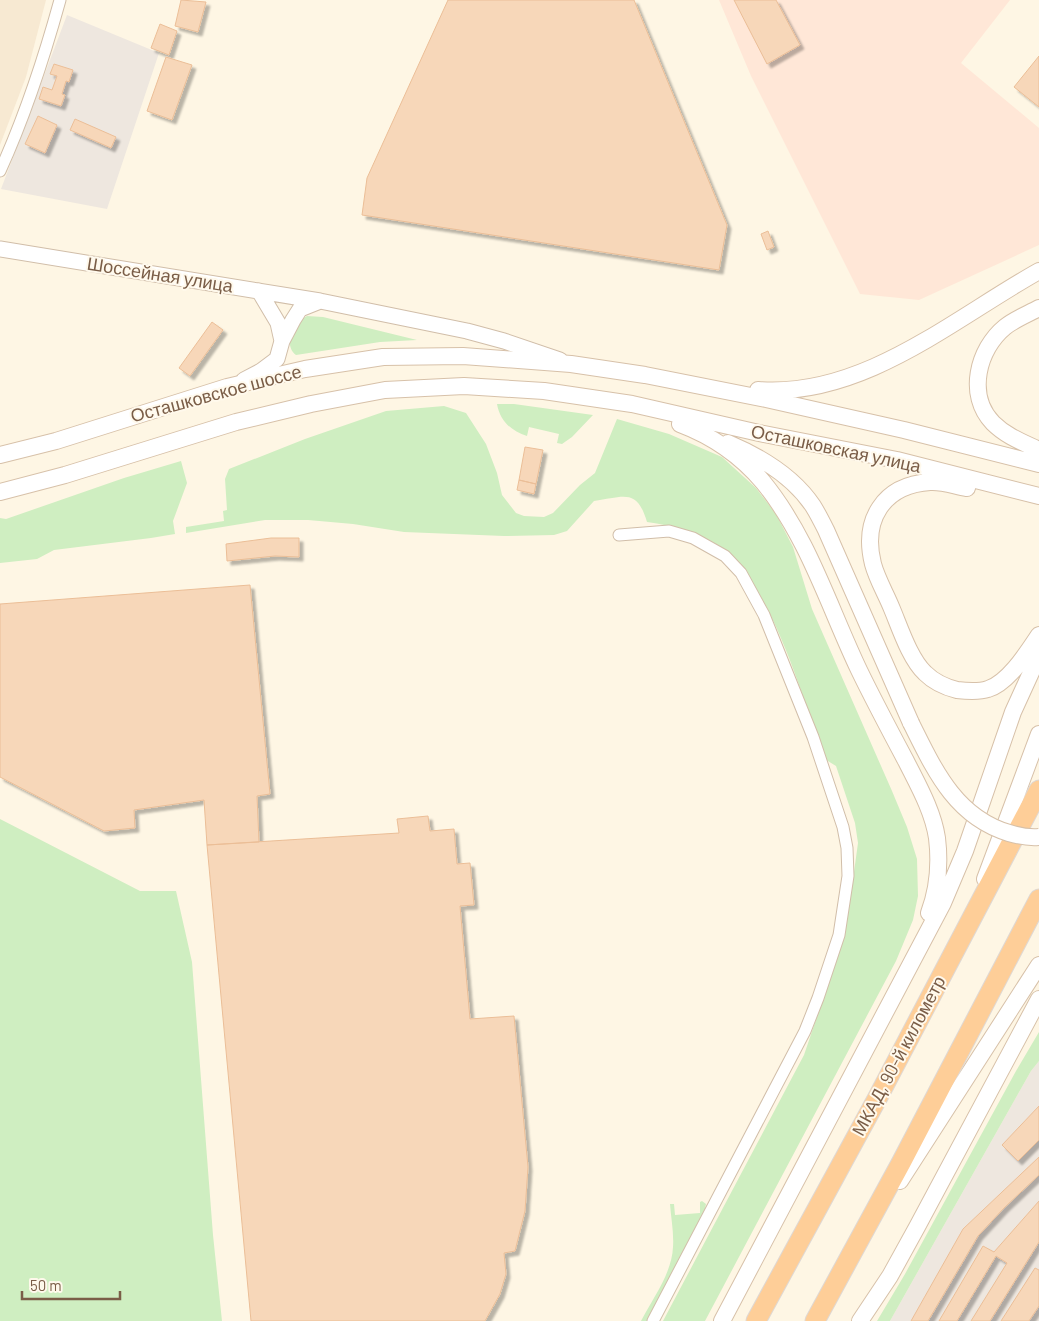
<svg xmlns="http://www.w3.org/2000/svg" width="1039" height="1321" font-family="Barlow,sans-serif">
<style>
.residential{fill:#f7e9d2}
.commercial{fill:#ffe7d7}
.industrial{fill:#eee7df}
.green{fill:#cfeec1}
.building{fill:#f7d7b9;stroke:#ebbe97;filter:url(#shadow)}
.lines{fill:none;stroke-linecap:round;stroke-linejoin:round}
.minor-casing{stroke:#d1bea9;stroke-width:13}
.tertiary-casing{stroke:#d1bea9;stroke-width:17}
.secondary-casing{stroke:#d7c1a9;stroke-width:18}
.trunk-casing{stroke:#dfd8d3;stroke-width:21}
.minor{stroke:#fff;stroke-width:11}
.tertiary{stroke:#fff;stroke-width:15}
.secondary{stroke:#fff;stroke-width:16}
.trunk{stroke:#fece98;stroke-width:19}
.secondary-bridge-casing{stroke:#d7c1a9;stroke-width:18;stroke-linecap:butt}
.secondary-bridge{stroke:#fff;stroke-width:16}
.labels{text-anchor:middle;stroke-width:4;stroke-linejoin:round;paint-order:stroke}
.street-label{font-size:18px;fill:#7a5d47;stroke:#fff9ec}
</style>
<defs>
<filter id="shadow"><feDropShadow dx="4" dy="4" stdDeviation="1" flood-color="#0004"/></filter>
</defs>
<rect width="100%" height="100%" fill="#fef6e4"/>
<!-- residential -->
<path class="residential" d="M0,0H46L26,77L0,145Z"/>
<!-- commercial -->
<path class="commercial" d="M719,0H1010L961,63L1039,128V245L919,300L860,294L751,76Z"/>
<!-- industrial -->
<path class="industrial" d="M67,15L159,53L107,209L1,189Z
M1039,1061V1321H890L1031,1071Z"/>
<!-- green -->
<path class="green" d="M307,316L323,317L417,340L380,342L296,355C286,348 289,331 297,323C300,320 304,318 307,316Z
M497,404H514L593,415L572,437L562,444L557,443L559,434L529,427L527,436C511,431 500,421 497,404Z
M444,406L466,413L486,444L497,473L502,495L516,513L524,516L544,517L553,513L580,485L595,473L617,419L669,434L722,457L756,488L776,514L793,547L812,609L892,791L907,827L917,859L918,896L913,920L896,961L705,1321H663L804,1055L824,996L853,879L858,843L855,823L836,766L823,758C805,702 770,582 722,548C700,532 673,526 647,522C637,488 624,497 594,501L567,531L554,535L504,536L404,532L353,524L308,520H265L186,533V527L224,521L223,511L227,510L225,479L229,469L305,439L386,411Z
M181,461L187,483L173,521L175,534L151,538L54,550L37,559L0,563V518L6,519L124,478Z
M0,819L140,891H176L192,962L213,1235L222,1321H0Z
M1039,1032V1061L1031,1071L890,1321H877L905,1274L1016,1071Z
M702,1201L706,1204L704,1213L647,1321H641C653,1298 672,1273 673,1247C674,1233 671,1218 670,1204H674L675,1215L700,1213V1202Z"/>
<!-- building -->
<path class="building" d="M181,0L206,2L198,32L175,26Z
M448,0H634L727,225L719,270L362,215L367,178Z
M734,0H776L800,45L767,64Z
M160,24L177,31L169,55L151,48Z
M1039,56V107L1014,87Z
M166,57L192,65L172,120L147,111Z
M54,64L73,70L69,82L66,81L62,94L65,95L61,106L39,99L43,87L52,90L57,76L50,74Z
M38,116L57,125L45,153L25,144Z
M75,119L116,137L111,148L70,130Z
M768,231L774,247L767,250L761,234Z
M212,322L223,330L190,376L179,368Z
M525,447L543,450L536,484L519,480Z
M519,480L536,484L534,494L517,490Z
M271,538H299V557L275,556L227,561L226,544Z
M250,585L270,794L257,796L259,842L207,845L204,800L134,810L135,828L104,831L0,777V604Z
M428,816L430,831L454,829L457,864L470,863L474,905L460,906L470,1019L514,1016L528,1167L525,1211L515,1251L504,1253L506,1274L500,1294L485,1321H251L207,845L399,833L397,819Z
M1039,1106V1140L1018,1161L1002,1145Z
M1039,1157V1175L1004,1208L978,1236L928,1321H911L963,1229Z
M1039,1201V1242L990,1321H971L1007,1263L996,1256L957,1321H939L983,1246L994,1252Z
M1035,1268L1039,1270V1306L1029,1321H1001Z"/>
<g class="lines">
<defs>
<path id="minor" d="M0,171C25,116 44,58 60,0
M619,535L669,531L693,538L725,556L741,573L764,615L813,737L843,827L847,848L848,876L839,935L818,998L805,1031L653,1321"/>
<path id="tertiary" d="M0,249L320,301L467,331L504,341L560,360
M259,291L278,323L282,341
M244,380L261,371L277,359L282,341L293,320L300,309L320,301"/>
<path id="secondary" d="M1039,308C1028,314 1015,319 1005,327C978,349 966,395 993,423C1006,436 1022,442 1039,450
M758,390C863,398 953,319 1039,271
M680,424C712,436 741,456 763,482C808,537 829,607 859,670C874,701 890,731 906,761C918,785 933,811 937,838C940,863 938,889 929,913
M728,443C761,457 793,476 813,506C818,514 822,522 826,530L911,723
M0,455L56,441L227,387L305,369L383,357L463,356L571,364L645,375L766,399L904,430L1039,464
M967,488C955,486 942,481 930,482C883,485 862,520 873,564C877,579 886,594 892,609C900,628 910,659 925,673C934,682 945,687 957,690C966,691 979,692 988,689C1008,683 1027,653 1039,635
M0,492L65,475L236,422L311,404L385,390L464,386L544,391L632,404L759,433L897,460L1039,496
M985,879L1039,734
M900,1181L1039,965
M722,1321L943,903L965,851L1013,712L1039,655
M860,1321L890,1276L917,1227L1039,999"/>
<path id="trunk" d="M756,1321L878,1097L1039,790
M815,1321L901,1163L1039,899"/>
</defs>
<!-- minor casing -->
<use href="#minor" class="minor-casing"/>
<!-- tertiary casing -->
<use href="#tertiary" class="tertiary-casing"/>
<!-- secondary casing -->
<use href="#secondary" class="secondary-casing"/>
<!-- trunk casing -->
<use href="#trunk" class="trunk-casing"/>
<!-- minor -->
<use href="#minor" class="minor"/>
<!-- tertiary -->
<use href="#tertiary" class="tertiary"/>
<!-- secondary -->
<use href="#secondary" class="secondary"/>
<!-- trunk -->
<use href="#trunk" class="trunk"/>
<defs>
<path id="secondary-bridge" d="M911,723C934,769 955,817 1009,833C1019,836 1028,838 1039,837"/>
</defs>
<!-- secondary-bridge casing -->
<use href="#secondary-bridge" class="secondary-bridge-casing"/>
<!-- secondary-bridge -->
<use href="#secondary-bridge" class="secondary-bridge"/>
</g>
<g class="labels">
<!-- street labels -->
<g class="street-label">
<text transform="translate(160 275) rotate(9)" y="6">Шоссейная улица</text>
<text transform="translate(216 394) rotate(-15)" y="6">Осташковское шоссе</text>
<text transform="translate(836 449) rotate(12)" y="6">Осташковская улица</text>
<text transform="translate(899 1056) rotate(-62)" y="6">МКАД, 90-й километр</text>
</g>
</g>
<!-- scale -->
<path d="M22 1291v8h98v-8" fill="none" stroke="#7a5d47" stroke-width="2.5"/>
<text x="30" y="1291" font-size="15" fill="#7a5d47" stroke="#fff9ec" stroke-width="4" paint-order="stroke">50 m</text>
</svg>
